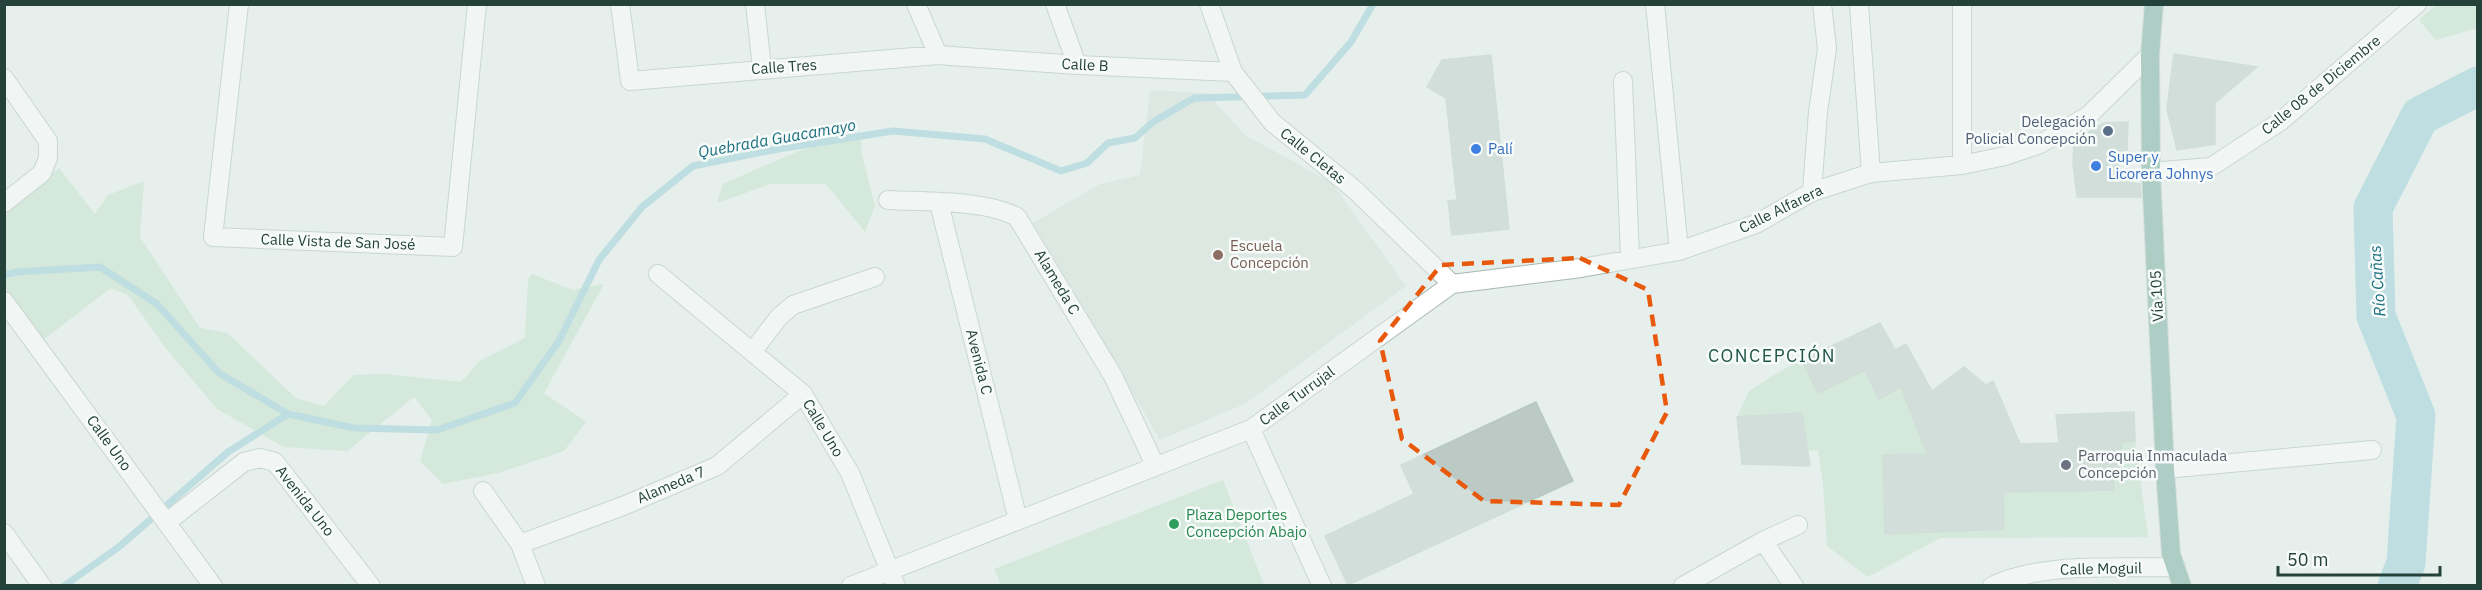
<svg xmlns="http://www.w3.org/2000/svg" width="2482" height="590" font-family="'IBM Plex Sans',sans-serif">
<style>
.built{fill:#d4dfda}
.green{fill:#bfe0c8}
.lines{fill:none;stroke-linecap:round;stroke-linejoin:round}
.stream{stroke:#8ec9d4;stroke-width:7}
.river{stroke:#8ec9d4;stroke-width:39}
.building{fill:#bbcac4;stroke:#b8c9c2;stroke-width:1.5}
.minor-casing{stroke:#a8b8b2;stroke-width:20}
.major-casing{stroke:#c2cac8;stroke-width:20}
.minor{stroke:#fff;stroke-width:18}
.major{stroke:#6aa596;stroke-width:18}
.marked{fill:none;stroke:#e8590c;stroke-width:4.5;stroke-dasharray:12 8;stroke-linejoin:round}
.service-dot{fill:#5c6f8a;stroke:#f7fbf9;stroke-width:2}
.shop-dot{fill:#3f7fe0;stroke:#f7fbf9;stroke-width:2}
.education-dot{fill:#8d6e63;stroke:#f7fbf9;stroke-width:2}
.worship-dot{fill:#6b7280;stroke:#f7fbf9;stroke-width:2}
.leisure-dot{fill:#2e9e5b;stroke:#f7fbf9;stroke-width:2}
.labels{text-anchor:middle;stroke-width:5;stroke-linejoin:round;paint-order:stroke}
.street-label{font-size:15px;fill:#24423a;stroke:#f7fbf9}
.service-label{font-size:15px;fill:#4e5e75;stroke:#f7fbf9;text-anchor:end}
.shop-label{font-size:15px;fill:#366cbe;stroke:#f7fbf9;text-anchor:start}
.education-label{font-size:15px;fill:#785e54;stroke:#f7fbf9;text-anchor:start}
.worship-label{font-size:15px;fill:#5b616d;stroke:#f7fbf9;text-anchor:start}
.leisure-label{font-size:15px;fill:#27864d;stroke:#f7fbf9;text-anchor:start}
.water-label{font-size:16px;font-style:italic;fill:#1c6f80;stroke:#f7fbf9}
.quarter-label{font-size:18px;letter-spacing:1.5px;fill:#1f5548;stroke:#f7fbf9}
</style>
<rect width="100%" height="100%" fill="#e6efeb"/>
<!-- built -->
<path class="built" d="M1150,90L1207,93L1245,135L1332,183L1406,286L1245,404L1160,440L1033,223L1100,184L1140,175Z"/>
<!-- green -->
<path class="green" d="M2437,4L2477,5V28L2436,40L2419,20Z
M860,132L862,155L875,206L865,232L826,184H770L717,203L723,184L796,152Z
M59,168L95,214L108,195L144,181L140,237L200,328L227,333L296,398L324,406L354,375L385,374L461,382L481,360L525,338L528,280L532,274L573,290L604,284L544,393L586,422L564,451L498,473L443,484L420,461L432,420L414,397L347,451L284,447L217,409L164,346L128,295L111,288L43,340L5,289V212Z
M1802,360L1818,393L1865,370L1879,399L1900,388L1910,408L1938,406L1912,417L1921,439L1973,425L1983,446L2016,433L2021,444L2012,492L2113,490V477H2121V454L2111,442L2135,441L2148,537L1940,538L1868,577L1827,546L1823,483L1818,450L1808,451L1802,413L1737,417L1749,391L1784,369Z
M1223,480L1264,585H1001L994,569Z"/>
<g class="lines">
<!-- stream -->
<path class="stream" d="M4,275L17,272L100,267L157,304L219,373L288,414L354,428L437,430L515,403L559,341L599,260L642,207L693,166L778,149L893,131L985,139L1061,171L1087,163L1108,143L1135,138L1153,122L1194,98L1305,95L1351,42L1373,4
M64,586L120,546L228,452L288,414"/>
<!-- river -->
<path class="river" d="M2397,586L2406,563L2416,416L2376,316L2373,208L2420,116L2478,86"/>
</g>
<!-- building -->
<path class="building" d="M2174,54L2257,67L2215,103V144L2177,150L2167,109Z
M1491,55L1509,229L1452,235L1448,201L1457,200L1446,98L1427,87L1442,60Z
M2128,122L2127,150L2119,152V181L2140,184L2141,197H2077L2073,163L2074,140L2104,123Z
M1880,323L1895,350L1906,344L1932,391L1964,367L1986,385L1993,381L2020,444L2059,443L2056,415L2134,412L2135,441L2121,442V477H2113L2114,490L2003,492L2004,529L1885,534L1883,455L1927,454L1901,387L1879,399L1865,370L1818,393L1802,360Z
M1536,402L1573,481L1348,585L1325,536L1414,494L1401,465Z
M1802,413L1810,466L1742,464L1737,417Z"/>
<g class="lines">
<defs>
<path id="minor" d="M239,4L213,237L453,247L477,4
M620,4L630,81L938,55L1077,65L1233,72
M755,4L762,68
M916,4L938,55
M1055,4L1077,65
M1209,4L1233,72L1272,122L1355,190L1452,284
M1655,4L1679,251
M1859,4L1871,173
M1962,4V165
M4,78L48,141V158L42,173L4,203
M1623,81L1630,258
M2151,172L2211,167L2281,121L2417,4
M1812,192L1818,112L1827,49L1822,4
M888,200C925,202 986,200 1017,217L1113,376L1155,465
M939,203L1018,520
M658,274L803,394L850,473L896,586
M4,301L213,586
M753,351L779,317L793,305L875,277
M1251,429L1322,586
M2165,469L2372,450
M483,491L520,544L536,586
M167,522L244,462L260,458L275,462L371,586
M4,533L42,586
M1763,541L1794,586
M520,544L623,506L717,466L803,394
M851,586L1251,429L1452,284L1581,268L1679,251L1756,224L1812,192L1871,173L1962,165L2005,156L2040,144L2089,115L2150,55
M1683,586L1763,541L1798,525
M1992,586C2045,561 2118,569 2176,567"/>
<path id="major" d="M2154,4L2150,55L2151,172L2165,469L2171,554L2182,586"/>
</defs>
<!-- minor casing -->
<use href="#minor" class="minor-casing"/>
<!-- major casing -->
<use href="#major" class="major-casing"/>
<!-- minor -->
<use href="#minor" class="minor"/>
<!-- major -->
<use href="#major" class="major"/>
</g>
<!-- marked area -->
<path d="M0 0H2482V590H0ZM1580,258L1648,290L1667,412L1619,505L1484,501L1402,439L1380,341L1441,265Z" fill="#e6efeb" fill-opacity=".55" fill-rule="evenodd"/>
<path class="marked" d="M1580,258L1648,290L1667,412L1619,505L1484,501L1402,439L1380,341L1441,265Z"/>
<!-- markers -->
<circle class="service-dot" cx="2108" cy="131" r="6"/>
<g class="shop-dot">
<circle cx="1476" cy="149" r="6"/>
<circle cx="2096" cy="166" r="6"/>
</g>
<circle class="education-dot" cx="1218" cy="255" r="6"/>
<circle class="worship-dot" cx="2066" cy="465" r="6"/>
<circle class="leisure-dot" cx="1174" cy="524" r="6"/>
<g class="labels">
<!-- street labels -->
<g class="street-label">
<text transform="translate(1085 65) rotate(3)" y="5">Calle B</text>
<text transform="translate(784 67) rotate(-4)" y="5">Calle Tres</text>
<text transform="translate(2321 85) rotate(-39)" y="5">Calle 08 de Diciembre</text>
<text transform="translate(1313 156) rotate(39)" y="5">Calle Cletas</text>
<text transform="translate(1781 209) rotate(-26)" y="5">Calle Alfarera</text>
<text transform="translate(338 242) rotate(2)" y="5">Calle Vista de San José</text>
<text transform="translate(1057 282) rotate(59)" y="5">Alameda C</text>
<text transform="translate(2157 296) rotate(-93)" y="5">Vía 105</text>
<text transform="translate(979 362) rotate(76)" y="5">Avenida C</text>
<text transform="translate(1297 396) rotate(-36)" y="5">Calle Turrujal</text>
<text transform="translate(823 428) rotate(59)" y="5">Calle Uno</text>
<text transform="translate(109 443) rotate(54)" y="5">Calle Uno</text>
<text transform="translate(671 485) rotate(-23)" y="5">Alameda 7</text>
<text transform="translate(305 501) rotate(52)" y="5">Avenida Uno</text>
<text transform="translate(2101 569) rotate(-1)" y="5">Calle Moguil</text>
</g>
<!-- service labels -->
<g class="service-label">
<text x="2096" y="127">Delegación<tspan x="2096" dy="17">Policial Concepción</tspan></text>
</g>
<!-- shop labels -->
<g class="shop-label">
<text x="1488" y="154">Palí</text>
<text x="2108" y="162">Super y<tspan x="2108" dy="17">Licorera Johnys</tspan></text>
</g>
<!-- education labels -->
<g class="education-label">
<text x="1230" y="251">Escuela<tspan x="1230" dy="17">Concepción</tspan></text>
</g>
<!-- worship labels -->
<g class="worship-label">
<text x="2078" y="461">Parroquia Inmaculada<tspan x="2078" dy="17">Concepción</tspan></text>
</g>
<!-- leisure labels -->
<g class="leisure-label">
<text x="1186" y="520">Plaza Deportes<tspan x="1186" dy="17">Concepción Abajo</tspan></text>
</g>
<!-- water labels -->
<g class="water-label">
<text transform="translate(777 138) rotate(-10)" y="6">Quebrada Guacamayo</text>
<text transform="translate(2377 281) rotate(-94)" y="6">Río Cañas</text>
</g>
<!-- quarter labels -->
<g class="quarter-label">
<text x="1772" y="362">CONCEPCIÓN</text>
</g>
</g>
<!-- border -->
<rect width="2482" height="590" fill="none" stroke="#24423a" stroke-width="12"/>
<!-- scale -->
<path d="M2278 566v9h162v-9" fill="none" stroke="#24423a" stroke-width="3"/>
<text x="2287" y="566" font-size="18" fill="#24423a" stroke="#f7fbf9" stroke-width="4.5" paint-order="stroke">50 m</text>
</svg>
